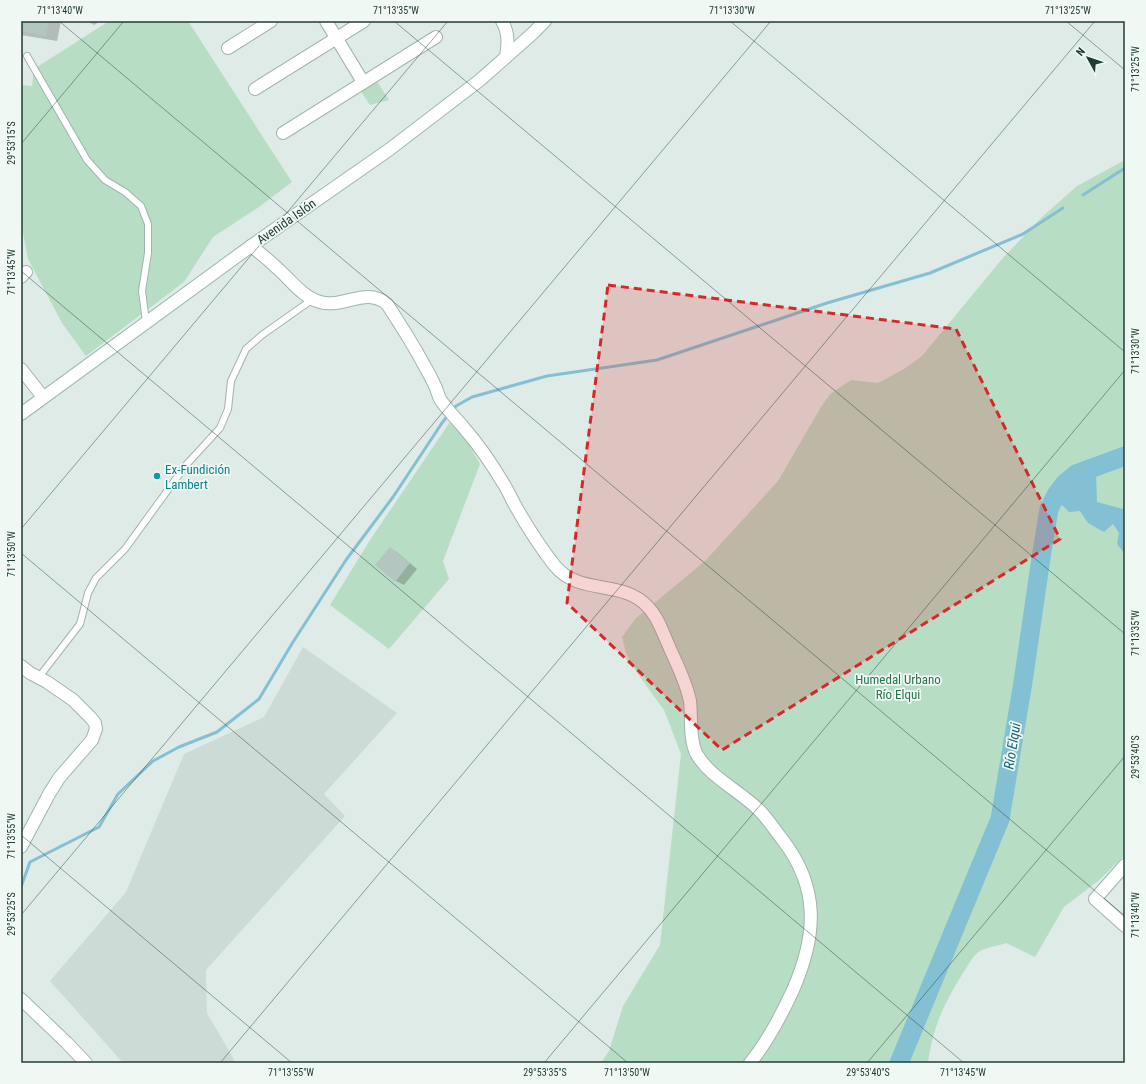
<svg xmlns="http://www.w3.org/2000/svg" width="1146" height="1084" font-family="'Roboto Condensed',sans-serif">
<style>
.built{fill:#cddbd6}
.green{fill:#b7ddc5}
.water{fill:#84c0d3}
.shadow{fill:#0003}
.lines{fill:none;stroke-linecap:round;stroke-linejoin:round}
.stream{stroke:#84c0d3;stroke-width:3}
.river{stroke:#84c0d3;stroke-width:19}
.building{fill:#b4c6c0}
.lane-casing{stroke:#a2b3af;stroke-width:8}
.street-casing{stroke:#a2b3af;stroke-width:14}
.secondary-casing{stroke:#9eb7b0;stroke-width:14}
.lane{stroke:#fff;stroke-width:6}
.street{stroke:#fff;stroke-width:12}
.secondary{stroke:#fff;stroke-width:12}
.marked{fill:#d62828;fill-opacity:0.2;stroke:#d62828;stroke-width:3;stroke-dasharray:8 5;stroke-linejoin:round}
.ticks{fill:none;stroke:#203c37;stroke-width:1;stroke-opacity:0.45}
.culture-dot{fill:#0f9aa8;stroke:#f0f8f4;stroke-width:1.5}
.labels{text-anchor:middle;stroke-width:3.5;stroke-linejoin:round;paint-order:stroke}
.street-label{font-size:13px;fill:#203c37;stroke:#f0f8f4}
.culture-label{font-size:13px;fill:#0d838f;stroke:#f0f8f4;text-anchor:start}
.park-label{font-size:13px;fill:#28744c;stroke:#f0f8f4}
.water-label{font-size:14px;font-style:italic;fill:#186179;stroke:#f0f8f4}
.neatline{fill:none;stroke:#203c37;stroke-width:1.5}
.ticks-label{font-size:10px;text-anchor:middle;fill:#203c37}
</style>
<rect width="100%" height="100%" fill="#dfebe7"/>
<!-- built -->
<path class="built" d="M303,647L397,713L324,794L345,816L206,970L207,1013L236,1063H123L50,981L126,892L184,754L264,717Z"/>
<!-- green -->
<path class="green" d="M109,21H188L292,182L259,207L213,237L184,282L86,356L62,323L28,259L21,223V85L32,86L34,69Z
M376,80L389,100L370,105L360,90Z
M1125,160V855L1098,881L1064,907L1035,957L1006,943C998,946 987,947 980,951C972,956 968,966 963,973C944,1004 933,1026 928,1063H601L609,1051L623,1006L660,945L681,754L664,710L635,670L626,653L622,637L635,619L705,561L778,481L821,407L830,394L851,380L878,383L904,369L922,356L1002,259L1041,218L1077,186Z
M450,422L463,434L480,464L443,561L449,579L389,649L330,605L370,540Z"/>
<!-- water -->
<path class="water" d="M1096,473L1097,502L1123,509L1125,506V554L1117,544L1119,533L1113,524L1104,532L1088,523L1080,511L1069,512L1056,499L1079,483L1084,476Z"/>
<!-- shadow -->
<path class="shadow" d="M21,21H61L57,41L21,35Z
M87,21H101L94,25Z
M390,548L398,553L417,569L404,585L396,581Z"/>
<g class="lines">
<!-- stream -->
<path class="stream" d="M1083,195L1125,168
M453,410L456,406L472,397L547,376L657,360L827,303L930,273L1023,234L1063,208
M21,887L30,862L99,827L118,794L153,761L179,747L217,732L259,699L293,642L346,560L393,497L442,423L449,414"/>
<!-- river -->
<path class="river" d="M899,1063L1000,819L1023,682L1041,558L1049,509L1056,495L1065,483L1076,474L1125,456"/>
</g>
<!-- building -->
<path class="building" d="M21,21H49L46,36L21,31Z
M390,547L410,563L395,582L375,565Z"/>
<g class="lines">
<defs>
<path id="lane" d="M27,56L87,160L105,180L125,192L141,206L148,224V253L142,291L146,322
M39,677L80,624L88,593L96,578L125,549L186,465L220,428L228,409L231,381L246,349L262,335L313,299"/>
<path id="street" d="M326,21L363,82
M502,21C509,33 508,44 506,57
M228,48L271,21
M255,89L364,21
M283,133L436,37
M251,246C260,253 269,260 277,268C290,279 302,297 320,302C343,309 366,286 387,304C400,324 413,344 424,365C428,372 432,379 435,386C437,390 438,395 440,399C447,410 456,418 464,428C479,445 493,466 505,486C509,493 512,500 516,507C528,528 540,547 555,566C580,596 623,579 648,607C658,617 662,631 668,644C676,663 686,681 690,701C692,718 689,737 696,753C708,776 740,791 759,810C768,819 774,829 782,839C820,888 817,935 793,990C781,1016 768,1041 750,1063
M21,277L26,272
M21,369L43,397
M21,666L30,673L47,682L73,700L91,718L95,723L96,729L92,740L59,778L49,794L21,847
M1125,865L1095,899L1125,926"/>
<path id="secondary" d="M21,414L251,246L390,149L480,80L532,34L545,21
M21,999L67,1043L86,1063"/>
</defs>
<!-- lane casing -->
<use href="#lane" class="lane-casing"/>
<!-- street casing -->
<use href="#street" class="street-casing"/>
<!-- secondary casing -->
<use href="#secondary" class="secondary-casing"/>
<!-- lane -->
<use href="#lane" class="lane"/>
<!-- street -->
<use href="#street" class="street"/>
<!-- secondary -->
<use href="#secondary" class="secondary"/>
</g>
<!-- marked area -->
<path class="marked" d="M608,285L956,329L1060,539L722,750L567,603Z"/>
<!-- ticks -->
<path class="ticks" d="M59,21L1125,916M394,21L1125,634M730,21L1125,352M1066,21L1125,70M21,144L124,21M21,271L964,1063M21,529L448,21M21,553L628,1063M21,835L292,1063M21,915L771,21M220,1063L1095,21M544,1063L1125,370M867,1063L1125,756"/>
<!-- markers -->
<circle class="culture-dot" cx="157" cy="476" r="4"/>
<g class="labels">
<!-- street labels -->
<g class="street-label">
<text transform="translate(286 221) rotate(-35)" y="5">Avenida Islón</text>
</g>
<!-- culture labels -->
<g class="culture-label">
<text x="165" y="474">Ex-Fundición<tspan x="165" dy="15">Lambert</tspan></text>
</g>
<!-- park labels -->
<g class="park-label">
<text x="898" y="684">Humedal Urbano<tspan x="898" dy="15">Río Elqui</tspan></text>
</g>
<!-- water labels -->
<g class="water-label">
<text transform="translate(1012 746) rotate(-81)" y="5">Río Elqui</text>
</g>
</g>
<!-- border -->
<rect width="1146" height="1084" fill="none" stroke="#f0f8f4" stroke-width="44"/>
<!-- north arrow -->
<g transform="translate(1088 58) rotate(310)" stroke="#f0f8f4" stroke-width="3" paint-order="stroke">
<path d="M0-3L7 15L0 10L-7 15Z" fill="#203c37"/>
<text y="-6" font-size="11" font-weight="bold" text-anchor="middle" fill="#203c37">N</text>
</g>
<rect x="22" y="22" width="1102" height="1040" class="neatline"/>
<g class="ticks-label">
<text x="60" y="14">71°13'40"W</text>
<text x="396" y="14">71°13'35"W</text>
<text x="732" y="14">71°13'30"W</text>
<text x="1068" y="14">71°13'25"W</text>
<text transform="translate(1135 69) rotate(-90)" y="4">71°13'25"W</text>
<text transform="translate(11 143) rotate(-90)" y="4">29°53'15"S</text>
<text transform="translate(11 272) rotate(-90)" y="4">71°13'45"W</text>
<text transform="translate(1135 351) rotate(-90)" y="4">71°13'30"W</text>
<text transform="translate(11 554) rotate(-90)" y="4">71°13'50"W</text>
<text transform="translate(1135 633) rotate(-90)" y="4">71°13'35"W</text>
<text transform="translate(1135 757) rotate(-90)" y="4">29°53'40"S</text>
<text transform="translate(11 836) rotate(-90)" y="4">71°13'55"W</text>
<text transform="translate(11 914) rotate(-90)" y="4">29°53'25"S</text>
<text transform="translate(1135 915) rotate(-90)" y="4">71°13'40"W</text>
<text x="291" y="1076">71°13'55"W</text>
<text x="545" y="1076">29°53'35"S</text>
<text x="627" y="1076">71°13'50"W</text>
<text x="868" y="1076">29°53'40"S</text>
<text x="963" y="1076">71°13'45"W</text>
</g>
</svg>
